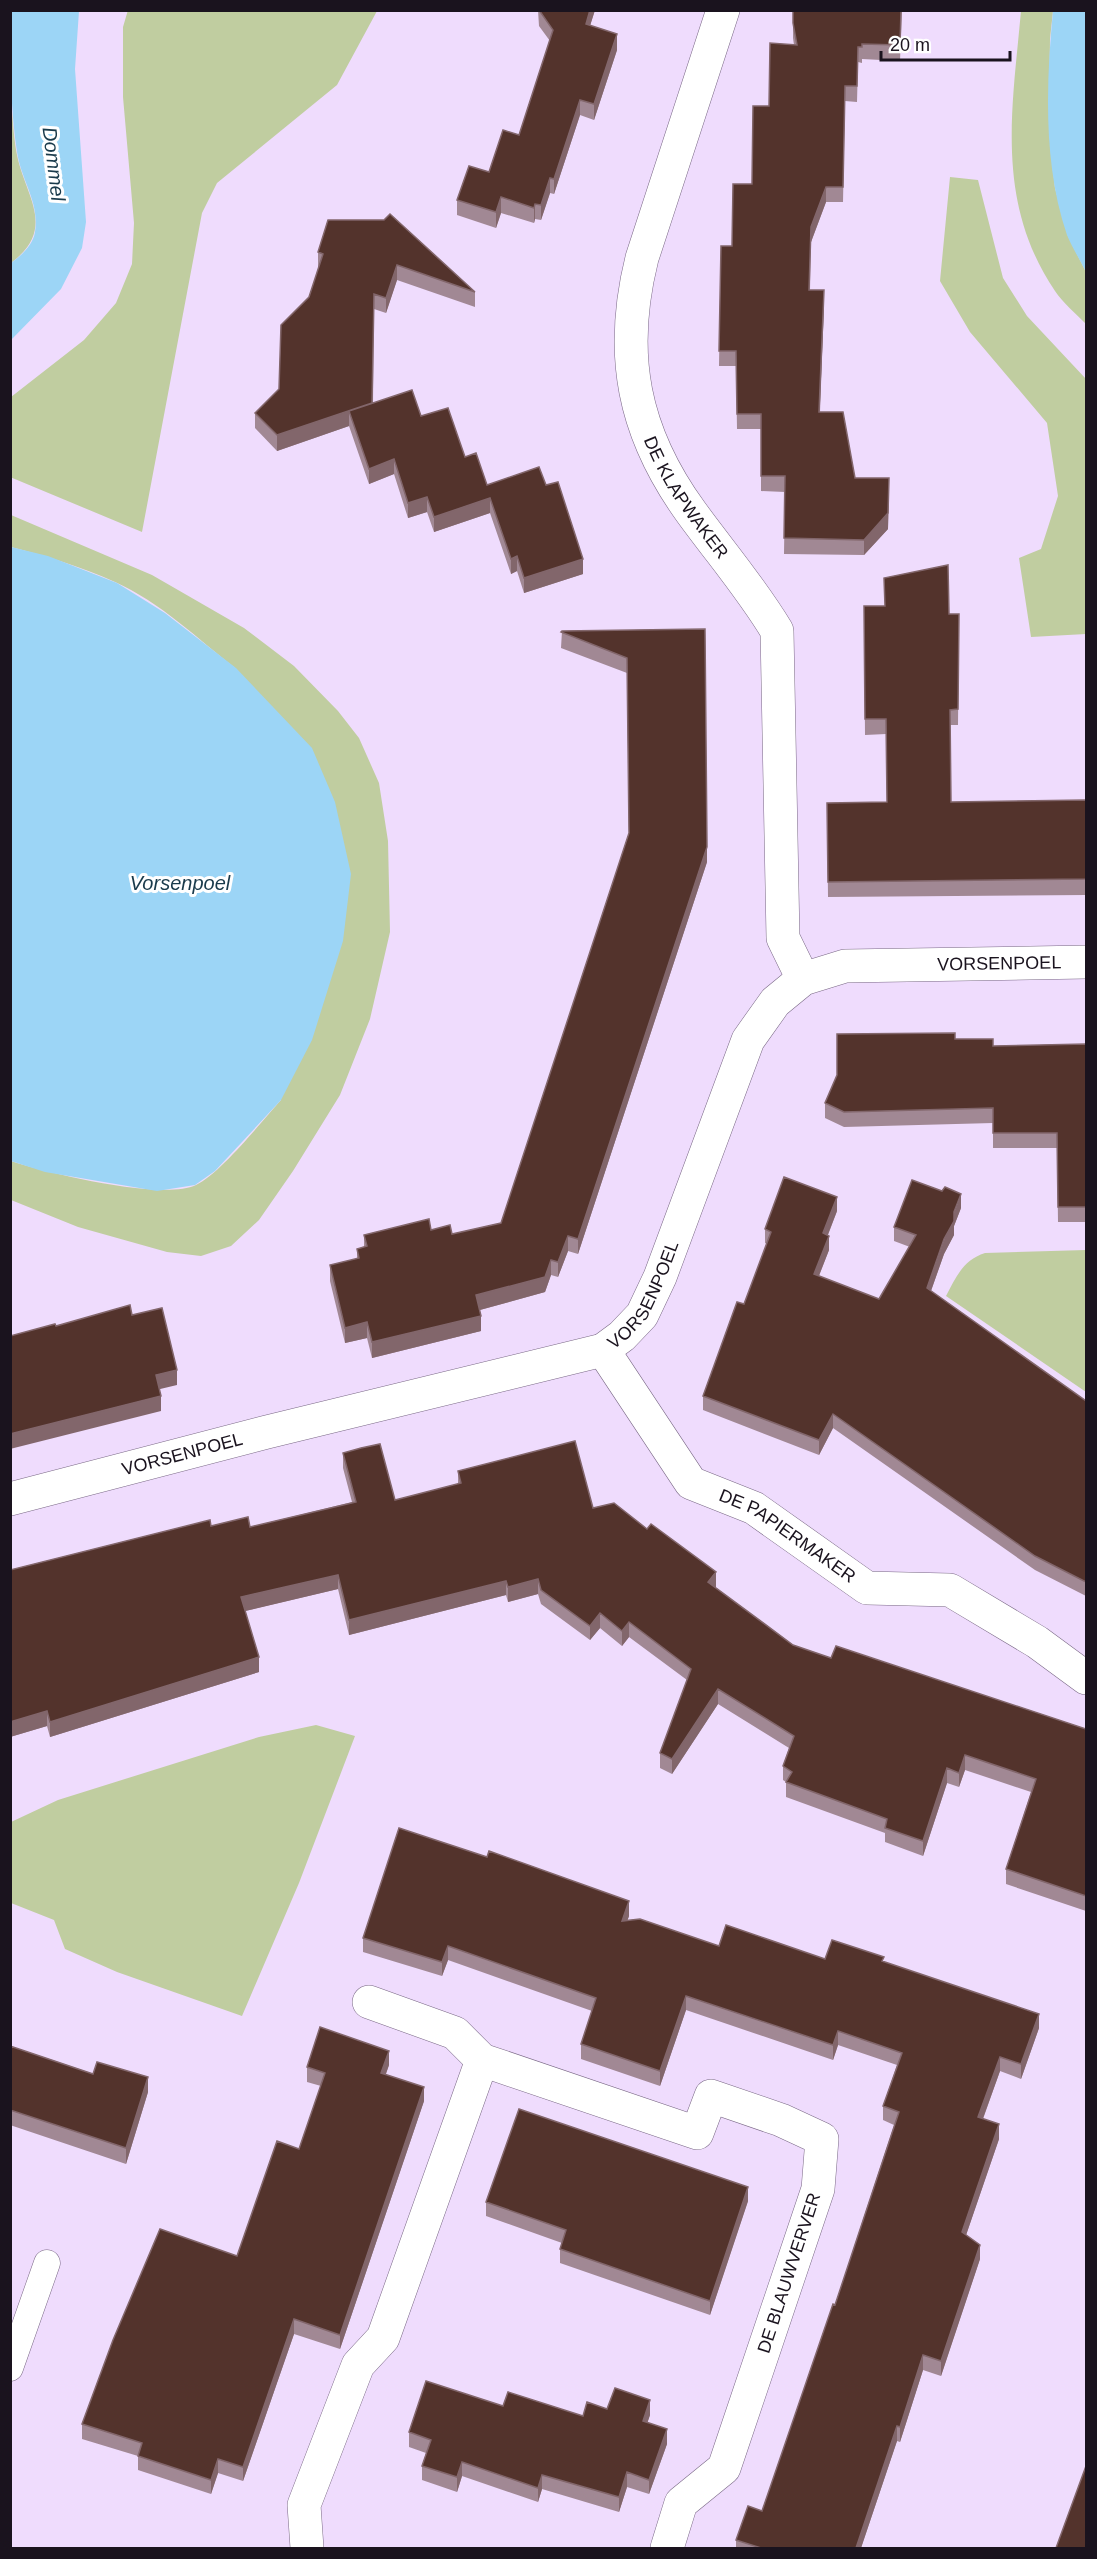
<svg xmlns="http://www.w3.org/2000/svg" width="1097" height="2559" font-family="Arial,sans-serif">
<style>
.green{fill:#c0cda0}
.water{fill:#9cd5f6}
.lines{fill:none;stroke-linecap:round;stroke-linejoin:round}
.service-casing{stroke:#7a6986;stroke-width:27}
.minor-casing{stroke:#7a6986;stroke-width:34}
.service{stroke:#fff;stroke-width:26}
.minor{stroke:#fff;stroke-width:33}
.wall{fill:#a18894}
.shaded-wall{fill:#82666b}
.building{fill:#53332c;stroke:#82666b;stroke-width:1.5}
.labels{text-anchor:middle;stroke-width:6;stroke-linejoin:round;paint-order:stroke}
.street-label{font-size:18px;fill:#1a131e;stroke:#fff}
.water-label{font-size:20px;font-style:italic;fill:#193a4b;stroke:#fff}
</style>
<rect width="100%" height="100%" fill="#efdcfd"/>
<!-- green -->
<path class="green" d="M128,10L377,11L337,85L217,183L202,213L142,532L10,477L11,397L84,340L116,303L132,264L134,223L123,97V27Z
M1021,11H1053L1050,39L1049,131L1055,188L1068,236L1086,272V324C1076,314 1063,303 1055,291C995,202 1012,111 1021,11Z
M10,94C13,114 13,135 17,155C26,198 57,228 11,263Z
M950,177L978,180L1003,278L1027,316L1086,379V634L1031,637L1019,558L1041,549L1058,496L1047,423L970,332L940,281Z
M11,515L152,575L244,628L294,666L338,711L359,738L379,783L388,841L390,932L370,1019L340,1095L293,1171L259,1220L231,1246L201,1256L167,1252L78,1227L11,1200V1161C48,1173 162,1201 196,1185C221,1173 261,1122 281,1100L235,668C198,639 160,602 115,582C82,567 46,556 11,547Z
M1086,1250V1392L946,1296C956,1277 963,1260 985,1253Z
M316,1725L355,1736L299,1883L242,2016L117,1972L65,1949L54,1920L11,1903V1822L58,1800L259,1737Z"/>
<!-- water -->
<path class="water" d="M11,10L79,11L75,69L86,222L82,248L61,289L11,340V263C21,256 33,245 35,232C40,203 21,180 17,152C10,105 10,58 11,10Z
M1053,11H1086V272C1080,260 1072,247 1067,235C1043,165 1046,83 1053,11Z
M11,547L48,556L117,583L165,613L236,668L312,748L335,802L351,874L343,941L312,1040L281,1100L215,1171L195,1185L157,1191L45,1172L11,1161Z"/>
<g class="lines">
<defs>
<path id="service" d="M10,2368L47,2263"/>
<g id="minor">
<path id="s1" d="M723,10L642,258C618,354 633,432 691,512C720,552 752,589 777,631L783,938L803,979"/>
<path id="s2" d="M603,1350L691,1483L754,1508L867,1588L950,1590L1037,1642L1086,1678"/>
<path id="s3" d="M10,1499L267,1432L603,1350L622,1336L642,1315L660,1277L748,1040L775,1002L803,979L845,966L1086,962"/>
<path d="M369,2002L455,2033L482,2060L697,2133L711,2096L781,2120L822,2139L818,2189L724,2468L681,2503L667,2548"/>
<path d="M307,2548L304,2505L358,2365L383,2338L482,2060"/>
</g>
</defs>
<!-- service casing -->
<use href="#service" class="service-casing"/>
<!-- minor casing -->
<use href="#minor" class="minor-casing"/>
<!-- service -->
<use href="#service" class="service"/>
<!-- minor -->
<use href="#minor" class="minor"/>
</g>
<!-- wall -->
<path class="wall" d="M538,10H595L590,25L617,50L594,120L580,115L554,194L550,193L541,220L535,219L534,223L501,213L496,228L457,215V200L489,172L519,135L550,41L539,26Z
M793,10H902L900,61L862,59V63L858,62L857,102L845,101L843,202H826L811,242L810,290L824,305L820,412L855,478L889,493L888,529L864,555L784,554L785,492L761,491V429H737L736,366H719L721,246H732L752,184L769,106L794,45L793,38Z
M328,220L475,292V307L397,280L386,313L374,309L373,403L421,416L465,457L487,485H546L583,574L524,593L517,571L511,574L490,513L434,532L427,512L408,518L394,474L369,484L349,426L277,451L255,428V413L279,389L319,267H318V252Z
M864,606L949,614H959L958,725H950L951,802L1086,800V895L828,897L827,803L887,802L886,734L865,735Z
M705,629L707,862L578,1254L568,1251L558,1277L551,1275L545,1292L480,1310L481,1331L372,1358L367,1338L345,1343L330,1281V1265L357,1259V1249L364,1247V1235L431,1230L452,1234L501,1223L629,834L627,673L561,648L562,631Z
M955,1039L993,1046L1086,1044V1222H1058L1057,1148H993V1123L844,1127L825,1118V1103Z
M961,1208L954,1226V1235L944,1254L931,1291L1086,1401V1596L1035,1570L833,1428L819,1455L703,1410V1396L744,1304L767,1244L765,1243V1229L837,1211L828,1235L829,1250L819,1276L879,1299L910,1247L894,1241V1227Z
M343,1453L395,1500L458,1484V1471L593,1508L716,1587V1588L793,1645L831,1658L1086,1729V1911L1006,1884V1869L1031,1792L965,1770L959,1787L947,1783L923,1856L885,1842V1833L786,1797V1782L783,1780V1766L789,1748L718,1704L672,1774L660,1768V1753L687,1680L629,1637L622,1646L600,1628L590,1640L541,1604L538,1594L508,1602L506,1595L349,1635L338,1589L245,1611L259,1672L50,1737L47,1726L10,1737V1570L211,1526L250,1527L352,1502L343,1468Z
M629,1916L627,1921L719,1946L825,1959L884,1962L1039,2028L1021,2079L1000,2071L983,2119L999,2139L966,2235L980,2259L941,2376L923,2370L900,2442L897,2441L861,2548H736V2540L762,2511L835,2305L894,2125L883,2120V2106L897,2065L838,2045L833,2060L686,2010L660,2086L581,2059V2044L592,2011L448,1960L442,1976L363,1952V1938Z
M10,2046L148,2092L126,2164L10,2125Z
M389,2065L386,2074L424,2101L340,2349L294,2334L243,2481L218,2473L211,2494L138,2470V2456L82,2439V2424L237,2256L299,2149L321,2086L307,2082V2067Z
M748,2201L710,2315L560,2263V2249L562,2243L486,2216V2202Z
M503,2406L583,2416L607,2409L650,2415L647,2423L667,2444L649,2494L627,2487L619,2512L542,2489L538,2502L462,2476L457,2492L422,2480V2466L426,2453L409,2447V2432Z"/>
<!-- shaded-wall -->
<path class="shaded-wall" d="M590,10H595L586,39V24Z
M617,34V50L594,120V104Z
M580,100V115L554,194V179Z
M550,178V193L541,220V205Z
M826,187V202L811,242V227Z
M501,197V213L496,228V212Z
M535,204V219L534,223V208Z
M397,265V280L386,313V298Z
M824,290V305L819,427V412Z
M372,403L349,411V426L277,451V435Z
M394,459V474L369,484V469Z
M889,478L888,529L864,555V540Z
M427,497V512L408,518V503Z
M490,498V513L434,532V517Z
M517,556V571L511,574V559Z
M583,559V574L524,593V578Z
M707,847V862L578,1254V1239Z
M961,1194V1208L954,1226V1235L944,1254L927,1302V1288Z
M837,1197V1211L823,1247V1233Z
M568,1236V1251L558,1277V1262Z
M829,1236V1250L814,1288V1274Z
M551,1260V1275L545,1292L476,1311V1295Z
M481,1316V1331L372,1358V1342Z
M367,1322V1338L345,1343V1328Z
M177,1370V1385L156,1390V1375Z
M161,1396V1411L10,1449V1434Z
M833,1414V1428L819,1455V1440Z
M716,1572V1587L708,1597V1582Z
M338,1575V1589L241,1612V1597Z
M538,1579V1594L508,1602V1587Z
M506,1581V1595L349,1635V1620Z
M600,1613V1628L590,1640V1626Z
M629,1622V1637L622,1646V1631Z
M259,1657V1672L50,1737V1722Z
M718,1689V1704L672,1774V1759Z
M47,1711V1726L10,1737V1722Z
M965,1755V1770L959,1787V1773Z
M947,1768V1783L923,1856V1841Z
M629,1901V1916L622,1936V1921Z
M448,1946V1960L442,1976V1962Z
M686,1996V2010L660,2086V2071Z
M1039,2014V2028L1021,2079V2064Z
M838,2031V2045L833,2060V2045Z
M389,2051V2065L381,2087V2073Z
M1000,2057V2071L978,2132V2117Z
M148,2077V2092L126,2164V2148Z
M424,2087V2101L340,2349V2335Z
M999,2124V2139L962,2247V2232Z
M748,2187V2201L710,2315V2301Z
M980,2245V2259L941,2376V2361Z
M294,2319V2334L243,2481V2467Z
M923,2355V2370L900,2442V2427Z
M650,2400V2415L643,2436V2421Z
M897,2426V2441L861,2548H856Z
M667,2429V2444L649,2494V2480Z
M218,2459V2473L211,2494V2480Z
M462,2462V2476L457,2492V2477Z
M627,2472V2487L619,2512V2497Z
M542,2475V2489L538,2502V2488Z"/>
<!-- building -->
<path class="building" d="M539,10H590L586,24L617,34L594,104L580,100L554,179L550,178L541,205L535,204L534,208L501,197L496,212L457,200L469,166L489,172L503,130L519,135L553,30Z
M793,10H901L900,45L862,44V47H858L857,86H845L843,187H826L811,227L809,290H824L819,412H843L855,478H889L888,513L864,540L784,538L785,476H761V414H737L736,351H719L721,246H732L733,184H752L753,106H769L770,43L797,45L793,23Z
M390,214L475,292L397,265L386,298L374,294L372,403L277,435L255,413L279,389L281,325L309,297L323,254L318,252L328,220H384Z
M412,390L421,416L448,408L465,457L476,453L487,485L539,467L546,485L558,482L583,559L524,578L517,556L511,559L490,498L434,517L427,497L408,503L394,459L369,469L349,411Z
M948,565L949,614H959L958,709L950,710L951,802L1086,800V879L828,882L827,803L887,802L886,719H865L864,606H885L884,578Z
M705,629L707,847L578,1239L568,1236L558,1262L551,1260L545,1277L476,1295L481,1316L372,1342L367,1322L345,1328L330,1265L359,1258L357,1249L367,1246L364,1235L429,1219L431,1230L450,1225L452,1234L501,1223L629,833L627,658L561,632L562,631Z
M955,1033V1039H993V1046L1086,1044V1207H1058L1057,1133H993V1108L844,1112L825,1103L837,1075V1034Z
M784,1177L837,1197L823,1233L829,1236L814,1274L879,1299L916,1235L894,1227L912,1180L942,1191L945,1187L961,1194L954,1212V1221L944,1239L927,1288L1086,1401V1582L1035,1556L833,1414L819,1440L703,1396L737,1302L744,1304L771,1232L765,1229Z
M130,1305L132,1315L162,1308L177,1370L156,1375L161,1396L10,1434V1336L55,1324L56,1326Z
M575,1441L593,1508L614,1503L647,1529L651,1524L716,1572L708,1582L793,1645L831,1658L836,1646L1086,1729V1896L1006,1869L1036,1779L965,1755L959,1773L947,1768L923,1841L885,1828L887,1819L786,1782L792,1772L783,1766L794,1736L718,1689L672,1759L660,1753L691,1669L629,1622L622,1631L600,1613L590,1626L541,1590L538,1579L508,1587L506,1581L349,1620L338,1575L241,1597L259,1657L50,1722L47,1711L10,1722V1570L210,1520L211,1526L248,1517L250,1527L356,1502L343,1453L361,1448L380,1444L395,1500L461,1483L458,1471Z
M399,1828L487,1857L489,1851L629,1901L622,1921L640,1919L719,1946L726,1925L825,1959L832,1940L884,1957L882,1961L1039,2014L1021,2064L1000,2057L978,2117L999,2124L962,2232L980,2245L941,2361L923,2355L900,2427L897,2426L856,2548H761L736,2540L748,2506L762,2511L833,2304L835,2305L899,2112L883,2106L902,2053L838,2031L833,2045L686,1996L660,2071L581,2044L596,1998L448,1946L442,1962L363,1938Z
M320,2027L389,2051L381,2073L424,2087L340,2335L294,2319L243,2467L218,2459L211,2480L138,2456L142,2443L82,2424L113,2340L160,2229L237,2256L277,2141L299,2149L325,2073L307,2067Z
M10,2046L93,2074L97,2062L148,2077L126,2148L10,2110Z
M519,2109L748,2187L710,2301L560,2249L566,2230L486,2202Z
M426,2381L503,2406L508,2392L583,2416L587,2402L607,2409L615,2388L650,2400L643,2421L667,2429L649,2480L627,2472L619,2497L542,2475L538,2488L462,2462L457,2477L422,2466L431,2440L409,2432Z
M1086,2466V2548H1056Z"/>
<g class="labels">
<!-- street labels -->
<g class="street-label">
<text dy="6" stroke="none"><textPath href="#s1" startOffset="514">DE KLAPWAKER</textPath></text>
<text dy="6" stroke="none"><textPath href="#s3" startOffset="1240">VORSENPOEL</textPath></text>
<text dy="6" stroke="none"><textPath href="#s3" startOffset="682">VORSENPOEL</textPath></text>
<text dy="6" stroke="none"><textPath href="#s3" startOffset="178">VORSENPOEL</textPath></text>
<text dy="6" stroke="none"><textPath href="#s2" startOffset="270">DE PAPIERMAKER</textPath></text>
<text transform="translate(789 2273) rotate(-72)" y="6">DE BLAUWVERVER</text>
</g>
<!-- water labels -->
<g class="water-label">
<text transform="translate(54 164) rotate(83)" y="7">Dommel</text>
<text x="180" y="890">Vorsenpoel</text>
</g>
</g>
<!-- border -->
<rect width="1097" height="2559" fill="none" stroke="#1a131e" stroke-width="24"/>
<!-- scale -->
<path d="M881 51v9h129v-9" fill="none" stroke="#1a131e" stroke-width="3"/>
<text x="890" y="51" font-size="18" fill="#1a131e" stroke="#ffffff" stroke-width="4.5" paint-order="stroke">20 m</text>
</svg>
